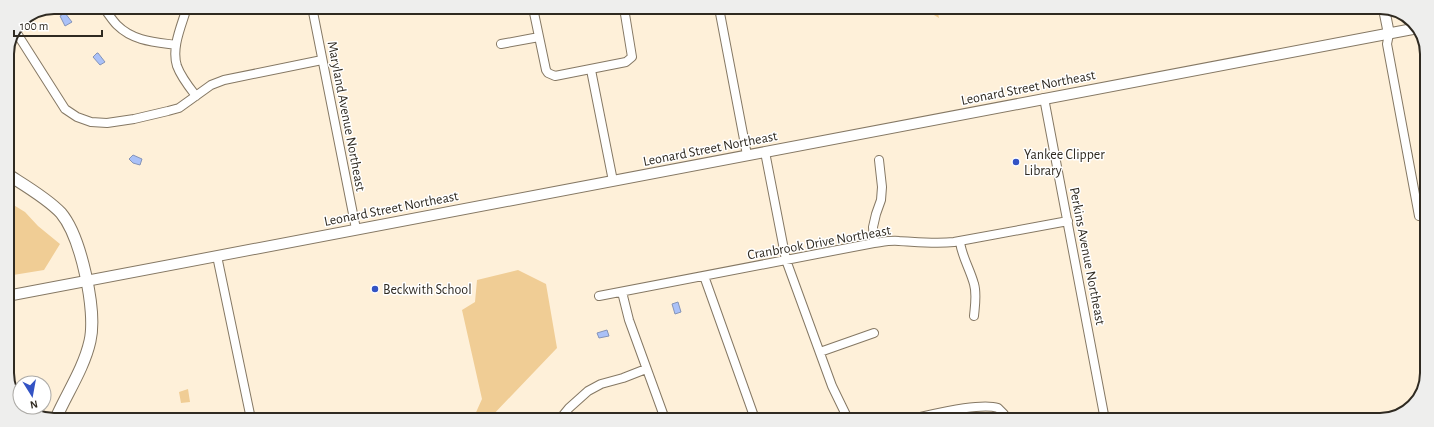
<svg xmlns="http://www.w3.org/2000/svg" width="1434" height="427" font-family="'Alegreya Sans',sans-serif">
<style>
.green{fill:#f0cd95}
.water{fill:#aac1f8;stroke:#8594b8}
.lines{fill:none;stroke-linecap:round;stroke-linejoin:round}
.minor-casing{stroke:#857864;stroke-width:10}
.major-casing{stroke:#857864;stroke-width:12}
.highway-casing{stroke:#857864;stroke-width:13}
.minor{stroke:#fff;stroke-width:8}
.major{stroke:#fff;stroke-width:10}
.highway{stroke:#fff;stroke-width:11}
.poi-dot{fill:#3353c4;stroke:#fff;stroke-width:1.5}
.labels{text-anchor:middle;stroke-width:3;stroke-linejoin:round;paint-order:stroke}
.street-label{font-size:14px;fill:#2f2a21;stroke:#fff}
.poi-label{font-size:14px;fill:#2f2a21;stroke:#fff;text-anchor:start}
.rim{fill:none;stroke:#2f2a21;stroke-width:2}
</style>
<rect width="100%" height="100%" fill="#fef0d9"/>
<!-- green -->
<path class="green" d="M922,8H937L939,18Z
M7,201L25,212L38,226L60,244L44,270L7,276Z
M518,270L546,284L557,348L490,418L473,419L482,399L462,310L475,302L477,280Z
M188,389L190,402L181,403L179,392Z"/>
<!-- water -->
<path class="water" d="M65,13L72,22L65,26L60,16Z
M97,53H98L105,62L100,65L93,57Z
M133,155L142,159L140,165L133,163L129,159Z
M678,302L681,312L675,314L672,304Z
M607,330L609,336L599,338L597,333Z"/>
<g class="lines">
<defs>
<path id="minor" d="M103,7C108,13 112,20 117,25C133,41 154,42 176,45
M187,7C182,25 171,47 177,66C181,77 189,87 196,96
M312,7L356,229
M533,8L546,70L548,73L555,76L626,62L632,57L624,8
M719,8L747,155
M16,32L65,109L77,117L91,122L107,123L134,119L168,111L179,108L211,85L224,80L322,60
M1389,34L1387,44L1419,216
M501,44L539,37
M591,70L613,181
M1044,98L1105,420
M765,152L786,260L832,386L848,419
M960,242C962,257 970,269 974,284C977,294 975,305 974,316
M874,243L873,227L876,214L881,200L882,187L879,160
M217,256L251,419
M704,276L755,419
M622,292L629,320L665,419
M599,296L874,243C882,242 891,240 899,241C918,242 935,244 954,242L1068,221
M820,352L874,333
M560,419L569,408L588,391L601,384L623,378L646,369
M911,419C931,415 980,402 998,408L1004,414L1006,420"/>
<path id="major" d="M1384,9L1389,34
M7,296L1418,28"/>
<path id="highway" d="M7,174C24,185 47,198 61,213C81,237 97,311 90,341C84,368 67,393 56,418"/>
</defs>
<!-- minor casing -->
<use href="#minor" class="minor-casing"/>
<!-- major casing -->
<use href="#major" class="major-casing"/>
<!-- highway casing -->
<use href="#highway" class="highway-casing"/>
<!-- minor -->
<use href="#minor" class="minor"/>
<!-- major -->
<use href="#major" class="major"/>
<!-- highway -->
<use href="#highway" class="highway"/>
</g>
<!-- markers -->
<g class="poi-dot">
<circle cx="1016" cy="162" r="4"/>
<circle cx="375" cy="289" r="4"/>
</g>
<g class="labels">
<!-- street labels -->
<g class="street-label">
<text transform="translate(1028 87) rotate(-11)" y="5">Leonard Street Northeast</text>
<text transform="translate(347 116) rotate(79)" y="5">Maryland Avenue Northeast</text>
<text transform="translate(710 148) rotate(-11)" y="5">Leonard Street Northeast</text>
<text transform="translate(391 208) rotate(-11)" y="5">Leonard Street Northeast</text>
<text transform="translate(819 242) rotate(-10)" y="5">Cranbrook Drive Northeast</text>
<text transform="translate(1088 256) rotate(79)" y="5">Perkins Avenue Northeast</text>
</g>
<!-- poi labels -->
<g class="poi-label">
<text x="1024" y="159">Yankee Clipper<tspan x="1024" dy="16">Library</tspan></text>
<text x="383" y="294">Beckwith School</text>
</g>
</g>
<!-- crop -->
<path d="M0 0H1434V427H0ZM54 14H1380A40 40 0 0 1 1420 54V373A40 40 0 0 1 1380 413H54A40 40 0 0 1 14 373V54A40 40 0 0 1 54 14Z" fill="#eeeeed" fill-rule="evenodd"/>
<path class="rim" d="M54 14H1380A40 40 0 0 1 1420 54V373A40 40 0 0 1 1380 413H54A40 40 0 0 1 14 373V54A40 40 0 0 1 54 14Z"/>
<!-- north arrow -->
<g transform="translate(32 395) rotate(169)"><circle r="19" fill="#ffffff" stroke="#acaaa6"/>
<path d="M0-3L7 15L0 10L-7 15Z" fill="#3353c4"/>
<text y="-6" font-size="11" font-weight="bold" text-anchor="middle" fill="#2f2a21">N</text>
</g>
<!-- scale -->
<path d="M14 30v6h88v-6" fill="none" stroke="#2f2a21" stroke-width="2"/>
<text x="20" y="30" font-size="12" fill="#2f2a21" stroke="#ffffff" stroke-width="3" paint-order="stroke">100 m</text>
</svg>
